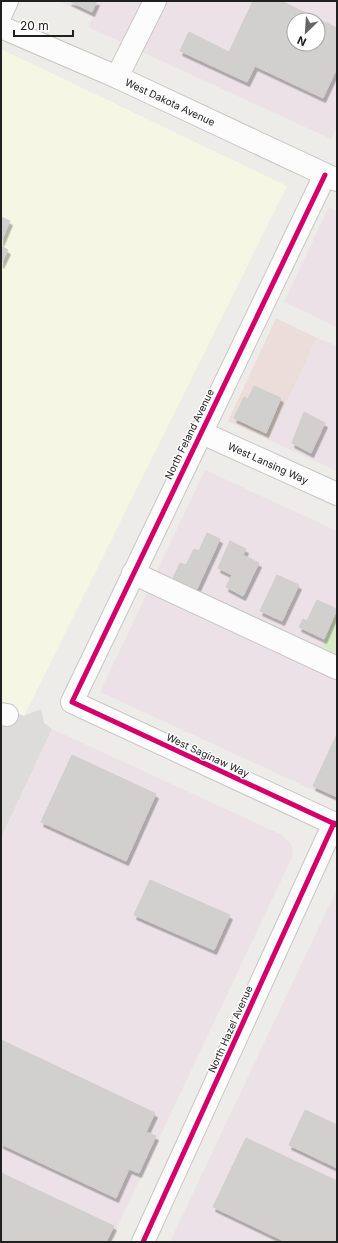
<svg xmlns="http://www.w3.org/2000/svg" width="338" height="1243" font-family="Inter,sans-serif">
<style>
.residential{fill:#dddcda}
.commercial{fill:#ebdeda}
.industrial{fill:#ebe1e6;fill-rule:evenodd}
.education{fill:#f6f6e4}
.grass{fill:#d9eac8}
.building{fill:#d2d0ce;stroke:#d1ceca;fill-rule:evenodd;filter:url(#shadow)}
.lines{fill:none;stroke-linecap:round;stroke-linejoin:round}
.minor-casing{stroke:#c7c6c4;stroke-width:24}
.minor{stroke:#fcfcfc;stroke-width:22}
.cycleway-casing{stroke:#fff;stroke-width:8}
.cycleway{stroke:#d6006c;stroke-width:5}
.labels{text-anchor:middle;stroke-width:3;stroke-linejoin:round;paint-order:stroke}
.street-label{font-size:10px;fill:#202020;stroke:#fff}
</style>
<defs>
<filter id="shadow"><feDropShadow dx="2.5" dy="4.5" stdDeviation="0" flood-color="#0004"/></filter>
</defs>
<rect width="100%" height="100%" fill="#eeece8"/>
<!-- residential -->
<path class="residential" d="M1,705L24,716L41,709L44,723L52,729L1,838Z"/>
<!-- commercial -->
<path class="commercial" d="M276,318L317,338L269,440L228,421Z"/>
<!-- industrial -->
<path class="industrial" d="M58,1H337V127L331,139L88,27L93,17ZM294,20H318V44H294Z
M329,207L337,211V327L284,302Z
M317,338L337,346V471L269,440Z
M205,470L337,531V613L321,648L156,573Z
M149,589L337,676V801L100,692Z
M52,729L282,835L291,844L293,851L292,857L110,1242H1V838Z
M337,889V1242H170L228,1119Z"/>
<!-- education -->
<path class="education" d="M1,49L287,186L24,716L1,705Z"/>
<!-- grass -->
<path class="grass" d="M337,613V656L321,648Z"/>
<!-- building -->
<path class="building" d="M69,1H97L92,12Z
M253,1H281L337,28V68L323,98L255,66L247,82L180,51L189,32L229,52ZM294,20H318V44H294Z
M1,217L10,221L1,242Z
M1,246L8,250L1,264Z
M254,386L281,398L266,433L234,418L244,397L248,399Z
M304,412L325,423L311,453L292,443Z
M207,533L220,539L197,589L173,578L180,563L186,565L194,549L199,551Z
M230,541L246,549L243,555L259,563L243,596L226,587L232,575L218,568Z
M277,575L299,585L282,621L260,611Z
M317,600L337,609L324,639L299,627L303,619L307,621Z
M337,734V797L313,786Z
M72,755L156,794L126,861L41,822Z
M150,880L230,915L214,950L134,915Z
M1,1040L155,1113L146,1132L156,1136L139,1173L129,1169L116,1198L1,1144Z
M305,1110L337,1125V1168L289,1145Z
M246,1138L337,1181V1242H286L213,1207Z
M1,1173L114,1226L106,1242H1Z"/>
<g class="lines">
<defs>
<g id="minor">
<path d="M1,14L7,1"/>
<path id="s1" d="M1,27L117,77L337,180"/>
<path d="M117,77L155,1"/>
<path d="M325,175L72,702L337,825"/>
<path id="s2" d="M200,432L337,494"/>
<path d="M133,573L337,668"/>
<path d="M1,714L7,715"/>
<path d="M143,1242L334,823"/>
</g>
</defs>
<!-- minor casing -->
<use href="#minor" class="minor-casing"/>
<!-- minor -->
<use href="#minor" class="minor"/>
<defs>
<path id="cycleway" d="M325,175L72,702L337,825
M143,1242L334,823"/>
</defs>
<!-- cycleway casing -->
<use href="#cycleway" class="cycleway-casing"/>
<!-- cycleway -->
<use href="#cycleway" class="cycleway"/>
</g>
<g class="labels">
<!-- street labels -->
<g class="street-label">
<text dy="4" stroke="none"><textPath href="#s1" startOffset="185">West Dakota Avenue</textPath></text>
<text transform="translate(189 434) rotate(-64)" y="4">North Feland Avenue</text>
<text dy="4" stroke="none"><textPath href="#s2" startOffset="75">West Lansing Way</textPath></text>
<text transform="translate(208 755) rotate(25)" y="4">West Saginaw Way</text>
<text transform="translate(230 1029) rotate(-66)" y="4">North Hazel Avenue</text>
</g>
</g>
<!-- border -->
<rect width="338" height="1243" fill="none" stroke="#202020" stroke-width="4"/>
<!-- north arrow -->
<g transform="translate(306 32) rotate(205)"><circle r="19" fill="#ffffff" stroke="#a6a6a6"/>
<path d="M0-3L7 15L0 10L-7 15Z" fill="#686766"/>
<text y="-6" font-size="11" font-weight="bold" text-anchor="middle" fill="#202020">N</text>
</g>
<!-- scale -->
<path d="M14 30v6h59v-6" fill="none" stroke="#202020" stroke-width="2"/>
<text x="20" y="30" font-size="12" fill="#202020" stroke="#ffffff" stroke-width="3" paint-order="stroke">20 m</text>
</svg>
